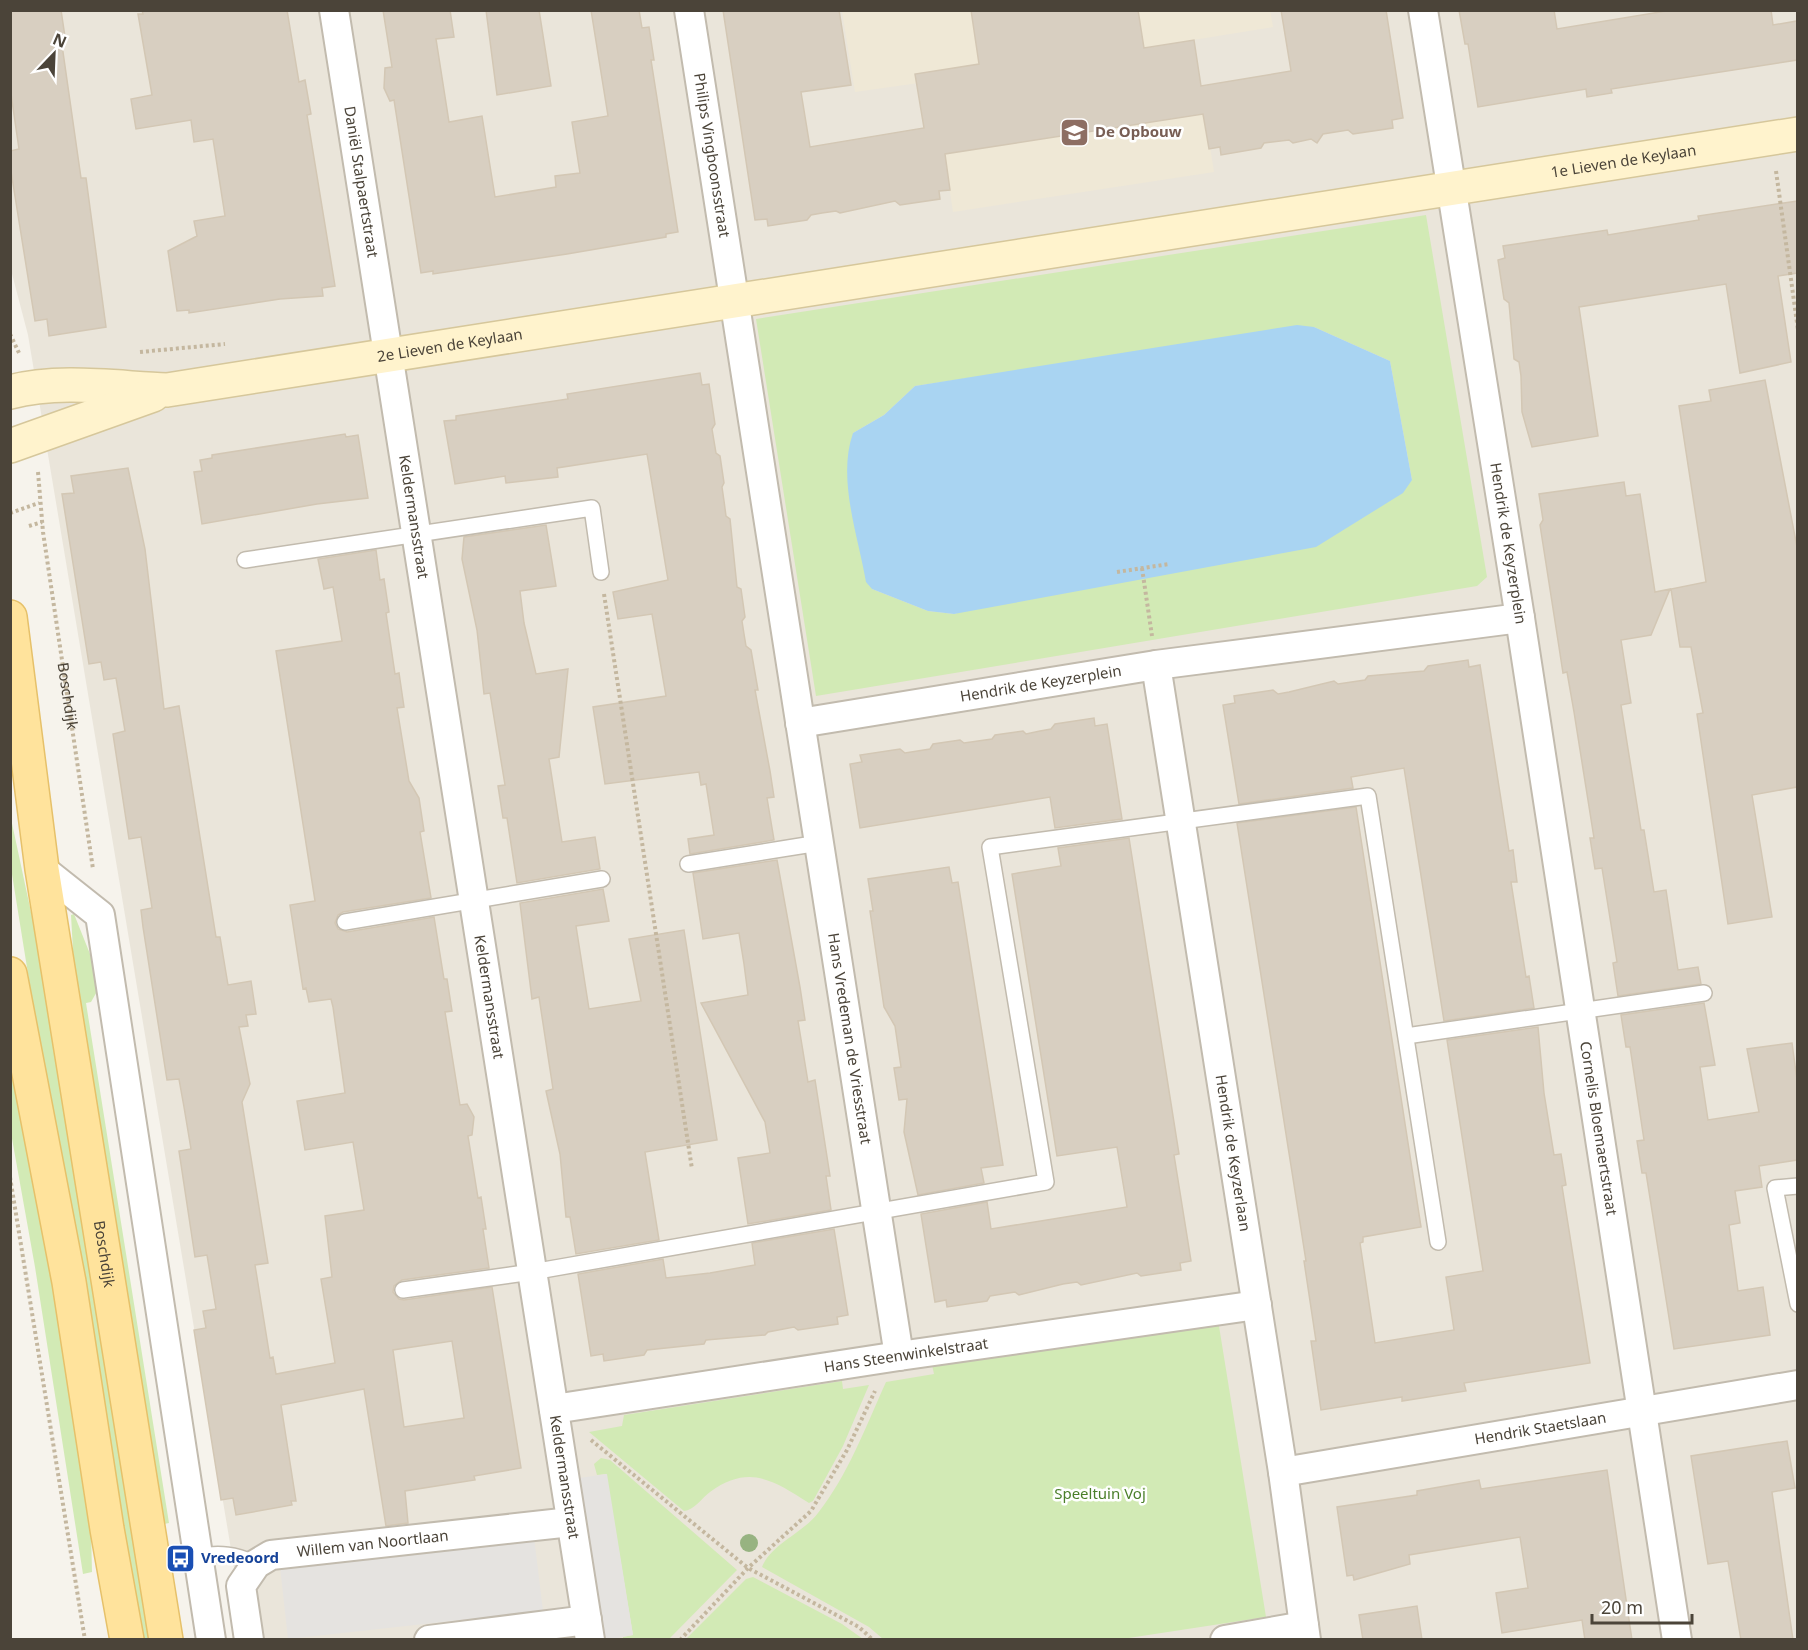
<svg xmlns="http://www.w3.org/2000/svg" width="1808" height="1650" font-family="'Noto Sans',sans-serif">
<style>
.residential{fill:#eae5da}
.education{fill:#efe8d6}
.green{fill:#d2eab5;fill-rule:evenodd}
.parking{fill:#e5e3e0}
.water{fill:#a9d4f2}
.building{fill:#d8cfc1;stroke:#d3c7b4;stroke-width:1.5;fill-rule:evenodd}
.lines{fill:none;stroke-linecap:round;stroke-linejoin:round}
.lane-casing{stroke:#c2bbae;stroke-width:18}
.street-casing{stroke:#c2bbae;stroke-width:32}
.secondary-casing{stroke:#d6c79b;stroke-width:36}
.primary-casing{stroke:#e6c16a;stroke-width:36}
.path{stroke:#c4b79f;stroke-width:4;stroke-dasharray:3 3;stroke-linecap:butt}
.lane{stroke:#fff;stroke-width:15}
.street{stroke:#fff;stroke-width:28}
.secondary{stroke:#fff3cd;stroke-width:33}
.primary{stroke:#ffe39c;stroke-width:33}
.tree{fill:#97b381}
.labels{text-anchor:middle;stroke-width:5;stroke-linejoin:round;paint-order:stroke}
.education-label{font-size:15px;font-weight:bold;fill:#785e54;stroke:#fff;text-anchor:start}
.street-label{font-size:15px;fill:#4b4439;stroke:#fff}
.park-label{font-size:15px;fill:#4a7f2a;stroke:#fff}
.transit-label{font-size:15px;font-weight:bold;fill:#164399;stroke:#fff;text-anchor:start}
</style>
<rect width="100%" height="100%" fill="#f6f3ec"/>
<!-- residential -->
<path class="residential" d="M10,11H1797V1639H246L28,335L11,270Z"/>
<!-- education -->
<path class="education" d="M1270,10L1273,27L1193,40L1214,172L953,212L933,81L855,92L842,11Z"/>
<!-- green -->
<path class="green" d="M1426,215L1487,577L1477,586L816,696L756,319ZM1314,327L1390,361L1412,480L954,614L928,611L872,589L853,433L884,415L915,386Z
M10,814L38,945L157,1639H135L11,868Z
M74,914L94,964L99,988L91,1002L86,1003L169,1523L164,1524L74,969L71,915Z
M10,1016L90,1490L92,1572L83,1574L35,1267L11,1133Z
M1218,1320L1266,1617L1122,1639H883L869,1627L762,1567C771,1544 803,1533 818,1513C848,1475 866,1426 886,1382L934,1374L932,1365Z
M842,1381L843,1389L869,1385L843,1446L813,1501L809,1503C773,1480 749,1464 710,1492C702,1498 694,1510 684,1511L589,1432L622,1426L624,1415Z
M601,1458L610,1460L737,1570L669,1639H623V1637L633,1635L606,1474L597,1475L594,1464Z
M753,1577L842,1624L863,1639H686L746,1579Z"/>
<!-- parking -->
<path class="parking" d="M607,1474L633,1635L605,1640L579,1478Z
M534,1537L543,1611L288,1639L280,1567Z"/>
<!-- water -->
<path class="water" d="M1297,325L1314,327L1390,361L1412,480L1403,493L1316,547L954,614L928,611L872,589L866,582C858,535 837,479 853,433L884,415L915,386Z"/>
<!-- building -->
<path class="building" d="M10,10H61L65,37L61,38L81,178H86L106,327L49,336L47,319L35,321L10,165V151L19,149L10,87Z
M142,10H287L299,82L305,80L311,114L307,115L335,286L322,288L323,296L280,299L189,313V310L177,311L168,251L197,236L194,221L225,216L213,139L194,142L191,120L136,129L131,99L152,95L138,14H143Z
M383,10H450L454,37L436,39L449,122L482,116L495,197L556,187L555,176L580,173L572,122L608,116L591,10H639L642,28L649,27L654,60H651L678,232L666,234V237L567,254L433,274V271L421,273L394,100L390,101L384,88L385,68L392,67Z
M486,10H539L551,86L497,95Z
M723,10H839L851,85L801,92L810,147L924,128L915,74L979,64L971,10H1138L1144,48L1194,40L1201,86L1291,71L1281,10H1386L1403,118L1392,120L1393,128L1353,134L1348,130L1323,134L1317,143L1311,139L1293,143L1289,140L1264,143L1261,148L1221,155L1220,147L1209,149L1203,114L945,154L950,190L939,191L940,199L900,205L895,201L840,213L836,211L822,213L811,215L807,220L768,226L767,219L755,220Z
M1459,10H1554L1557,29L1672,10H1771L1773,25L1797,21V60L1611,89L1612,93L1587,97L1586,89L1478,107L1468,44H1465Z
M1797,201V273L1778,276L1791,362L1740,373L1726,284L1579,307L1598,436L1532,447L1522,412L1521,376L1519,362L1514,359L1509,303L1504,299L1498,260L1505,258L1503,246L1607,230L1608,235L1638,230L1699,220L1698,216Z
M700,373L702,385L709,384L715,424L712,429L716,453L720,456L724,483L722,487L724,501L726,516L730,519L737,587L741,589L745,617L742,621L744,634L746,646L751,650L758,690H755L770,771L774,797L767,798L774,840L690,854L688,839L714,835L706,784L701,785L699,772L605,784L593,707L666,696L652,614L618,619L613,592L668,580L647,454L557,468L558,477L506,483L505,476L455,484L444,421L456,420V416L568,399L567,394Z
M1765,380L1797,547V787L1752,795L1772,917L1728,924L1697,714L1703,713L1691,647H1680L1671,589L1706,582L1679,406L1711,401L1709,390Z
M345,434L346,437L358,435L368,498L317,504L202,524L194,472L202,471L200,460L212,458V455Z
M128,468L145,549L164,709L179,706L216,937H220L228,985L251,981L256,1014L246,1015L248,1026L239,1027L250,1084L242,1102L268,1263L255,1265L270,1358L273,1357L276,1374L335,1363L321,1279L332,1277L325,1216L364,1210L353,1142L305,1150L297,1101L345,1093L333,1007L331,999L309,1002L306,988L303,989L290,905L315,901L276,651L342,641L333,587L324,589L318,559L376,550L380,580L384,579L389,612L386,613L395,674L399,673L404,707L397,708L409,781L419,798L424,831L420,832L431,898L343,912L338,915L335,923L338,929L347,932L434,917L444,979H447L452,1011L445,1012L460,1105L467,1104L474,1117L472,1135L468,1136L478,1198L481,1197L486,1229H483L489,1268L402,1280L394,1286L393,1292L399,1299L404,1300L492,1287L521,1468L474,1476L475,1480L405,1491L408,1523L386,1526L364,1389L281,1405L296,1501H291L292,1505L236,1515L233,1498L221,1500L194,1330L206,1328L203,1311L216,1309L207,1255L195,1257L179,1151L191,1149L184,1107L179,1079L167,1080L143,927L141,910L152,908L141,837L129,839L113,734L125,731L116,678L104,680L101,662L89,664L62,494L74,493L71,476ZM452,1341L464,1418L404,1427L393,1350Z
M1624,482L1626,496L1640,494L1655,592L1670,589L1651,635L1621,640L1631,703L1621,705L1641,830H1644L1654,892L1666,890L1678,970L1698,967L1701,984L1618,996L1613,963L1617,962L1602,868L1595,869L1590,838H1594L1574,712L1567,672L1563,673L1559,647L1540,525L1543,520L1539,494Z
M546,525L556,586L520,591L524,623L536,674L568,669L559,757L549,759L562,842L595,837L600,869L517,883L507,818H503L498,786L505,785L490,693L484,694L477,630L462,559L464,537Z
M1468,660L1469,667L1480,665L1509,851L1513,850L1517,882H1511L1526,977L1529,976L1534,1008L1444,1021L1404,768L1351,777L1353,788L1239,804L1223,705L1235,703L1234,696L1273,690L1278,694L1289,692L1334,681L1338,684L1365,680L1368,676L1424,671L1428,666Z
M1094,718L1095,726L1107,724L1122,819L1055,828L1050,797L860,828L850,764L862,762L860,755L900,749L905,753L930,749L933,744L960,740L964,743L992,739L995,735L1023,731L1026,734L1040,731L1051,729L1055,724Z
M1356,807L1421,1227L1363,1237V1242L1360,1243L1375,1343L1454,1330L1446,1277L1483,1271L1447,1040L1538,1027L1544,1093L1554,1155L1561,1154L1566,1185L1562,1186L1590,1363L1464,1383L1466,1391L1402,1401V1397L1321,1410L1311,1341H1316L1304,1261H1306L1237,823Z
M1129,838L1179,1154L1174,1155L1191,1261L1180,1263L1181,1270L1141,1276L1137,1273L1081,1285L1077,1282L1063,1284L1019,1295L1015,1292L990,1296L987,1301L947,1307L946,1300L935,1302L921,1214L987,1202L991,1229L1127,1207L1117,1147L1057,1156L1012,874L1061,866L1058,848Z
M777,860L800,987L805,1020L798,1021L808,1082L815,1080L830,1176H826L831,1210L748,1224L738,1158L770,1153L765,1122L701,1003L748,995L744,964L739,933L703,939L693,873Z
M949,867L952,883L958,882L1003,1165L981,1168L984,1183L918,1195L904,1132L907,1099L899,1100L894,1068L901,1067L895,1026L884,1007L870,911H873L868,879Z
M603,889L609,921L576,926L589,1009L641,1001L629,939L684,930L717,1140L645,1152L659,1240L576,1254L570,1217H566L560,1154L546,1091L553,1089L539,997L532,999L520,903Z
M1704,1003L1715,1065L1700,1067L1708,1120L1759,1112L1747,1049L1792,1043L1797,1080V1160L1759,1166L1762,1187L1735,1191L1740,1223L1729,1225L1738,1291L1763,1287L1770,1335L1674,1349L1646,1173H1642L1637,1141L1644,1140L1630,1047H1626L1621,1015Z
M834,1229L848,1315L837,1317L838,1324L798,1330L794,1327L768,1332L765,1335L706,1340L704,1344L647,1350L644,1355L604,1361L603,1354L591,1356L578,1274L663,1259L666,1278L710,1273L755,1265L752,1243Z
M1787,1441L1795,1488L1772,1492L1793,1640H1741L1728,1561L1708,1564L1691,1456Z
M1607,1470L1632,1640H1585L1582,1620L1502,1633L1496,1593L1528,1588L1520,1537L1409,1555L1410,1564L1354,1580L1353,1575L1347,1576L1337,1507L1417,1495V1491L1479,1480L1481,1489Z
M1417,1606L1422,1640H1363L1359,1615Z"/>
<g class="lines">
<defs>
<path id="lane" d="M245,560L592,508L601,572
M688,864L819,843
M345,922L602,879
M1406,1036L1704,993
M1798,1186L1775,1188L1798,1304
M403,1290L532,1272L1046,1182L990,847L1368,796L1438,1242
M198,1556C221,1553 235,1554 256,1564"/>
<g id="street">
<path id="s2" d="M334,10L590,1640"/>
<path id="s3" d="M689,10L899,1356"/>
<path id="s4" d="M1423,10L1520,618L1677,1640"/>
<path id="s5" d="M1156,665L1283,1472L1306,1640"/>
<path id="s6" d="M800,723L1156,665L1520,618"/>
<path d="M42,869L100,915L211,1640"/>
<path id="s7" d="M554,1409L899,1356L1257,1305"/>
<path id="s8" d="M1283,1472L1798,1385"/>
<path id="s9" d="M249,1640L241,1586L256,1564L271,1555L571,1522"/>
<path d="M429,1640L587,1620"/>
<path d="M1225,1640L1304,1626"/>
</g>
<g id="secondary">
<path id="s10" d="M10,392C60,379 117,388 167,390L1798,134"/>
<path d="M10,446L153,395"/>
</g>
<g id="primary">
<path id="s11" d="M10,617L42,869L166,1640"/>
<path d="M10,974L69,1282L107,1529L127,1640"/>
</g>
</defs>
<!-- lane casing -->
<use href="#lane" class="lane-casing"/>
<!-- street casing -->
<use href="#street" class="street-casing"/>
<!-- secondary casing -->
<use href="#secondary" class="secondary-casing"/>
<!-- primary casing -->
<use href="#primary" class="primary-casing"/>
<!-- path -->
<g class="path">
<path d="M1776,171L1798,330"/>
<path d="M10,334L20,355"/>
<path d="M140,352L225,344"/>
<path id="s1" d="M38,472L43,532L93,869"/>
<path d="M10,513L39,503"/>
<path d="M29,526L42,522"/>
<path d="M1142,568L1152,636"/>
<path d="M1117,572L1169,564"/>
<path d="M604,594L692,1169"/>
<path d="M10,1177L85,1640"/>
<path d="M591,1440L748,1568L859,1627L873,1640"/>
<path d="M680,1640L748,1568L811,1511L847,1450L875,1391"/>
</g>
<!-- lane -->
<use href="#lane" class="lane"/>
<!-- street -->
<use href="#street" class="street"/>
<!-- secondary -->
<use href="#secondary" class="secondary"/>
<!-- primary -->
<use href="#primary" class="primary"/>
</g>
<!-- trees -->
<circle class="tree" cx="749" cy="1543" r="9"/>
<!-- icons -->
<defs>
<symbol id="school-square" viewBox="-11 -11 22 22"><rect x="-9" y="-9" width="18" height="18" rx="4" fill="#8d6e63" stroke="#fff"/><path d="M0-5L7-2L0 1L-7-2ZM-4 1L0 2.5L4 1V4Q0 6-4 4Z" fill="#fff"/></symbol>
<symbol id="bus-square" viewBox="-11 -11 22 22"><rect x="-9" y="-9" width="18" height="18" rx="4" fill="#1a4fb4" stroke="#fff"/><path d="M-5-6H5V4H4V6H2V4H-2V6H-4V4H-5ZM-3.5-4V0h7V-4ZM-3.5 1.2v1.5H-2V1.2ZM2 1.2v1.5H3.5V1.2Z" fill="#fff"/></symbol>
</defs>
<g fill-rule="evenodd">
<use href="#school-square" x="1058" y="116" width="33" height="33"/>
<use href="#bus-square" x="164" y="1542" width="33" height="33"/>
</g>
<g class="labels">
<!-- education labels -->
<g class="education-label">
<text x="1095" y="137">De Opbouw</text>
</g>
<!-- street labels -->
<g class="street-label">
<text dy="5" stroke="none"><textPath href="#s3" startOffset="147">Philips Vingboonsstraat</textPath></text>
<text dy="5" stroke="none"><textPath href="#s10" startOffset="1632">1e Lieven de Keylaan</textPath></text>
<text dy="5" stroke="none"><textPath href="#s2" startOffset="174">Daniël Stalpaertstraat</textPath></text>
<text dy="5" stroke="none"><textPath href="#s10" startOffset="444">2e Lieven de Keylaan</textPath></text>
<text dy="5" stroke="none"><textPath href="#s2" startOffset="513">Keldermansstraat</textPath></text>
<text dy="5" stroke="none"><textPath href="#s4" startOffset="540">Hendrik de Keyzerplein</textPath></text>
<text dy="5" stroke="none"><textPath href="#s6" startOffset="244">Hendrik de Keyzerplein</textPath></text>
<text dy="5" stroke="none"><textPath href="#s1" startOffset="226">Boschdijk</textPath></text>
<text dy="5" stroke="none"><textPath href="#s2" startOffset="999">Keldermansstraat</textPath></text>
<text dy="5" stroke="none"><textPath href="#s3" startOffset="1041">Hans Vredeman de Vriesstraat</textPath></text>
<text dy="5" stroke="none"><textPath href="#s4" startOffset="1132">Cornelis Bloemaertstraat</textPath></text>
<text dy="5" stroke="none"><textPath href="#s5" startOffset="494">Hendrik de Keyzerlaan</textPath></text>
<text dy="5" stroke="none"><textPath href="#s11" startOffset="644">Boschdijk</textPath></text>
<text dy="5" stroke="none"><textPath href="#s7" startOffset="356">Hans Steenwinkelstraat</textPath></text>
<text dy="5" stroke="none"><textPath href="#s8" startOffset="261">Hendrik Staetslaan</textPath></text>
<text dy="5" stroke="none"><textPath href="#s2" startOffset="1485">Keldermansstraat</textPath></text>
<text dy="5" stroke="none"><textPath href="#s9" startOffset="201">Willem van Noortlaan</textPath></text>
</g>
<!-- park labels -->
<g class="park-label">
<text x="1100" y="1499">Speeltuin Voj</text>
</g>
<!-- transit labels -->
<g class="transit-label">
<text x="201" y="1563">Vredeoord</text>
</g>
</g>
<!-- border -->
<rect width="1808" height="1650" fill="none" stroke="#4b4439" stroke-width="24"/>
<!-- north arrow -->
<g transform="translate(54 54) rotate(23)" stroke="#ffffff" stroke-width="4.5" paint-order="stroke">
<path d="M0-4.5L10 22L0 15L-10 22Z" fill="#4b4439"/>
<text y="-9" font-size="16" font-weight="bold" text-anchor="middle" fill="#4b4439">N</text>
</g>
<!-- scale -->
<path d="M1592 1614v9h100v-9" fill="none" stroke="#4b4439" stroke-width="3"/>
<text x="1601" y="1614" font-size="18" fill="#4b4439" stroke="#ffffff" stroke-width="4.5" paint-order="stroke">20 m</text>
</svg>
